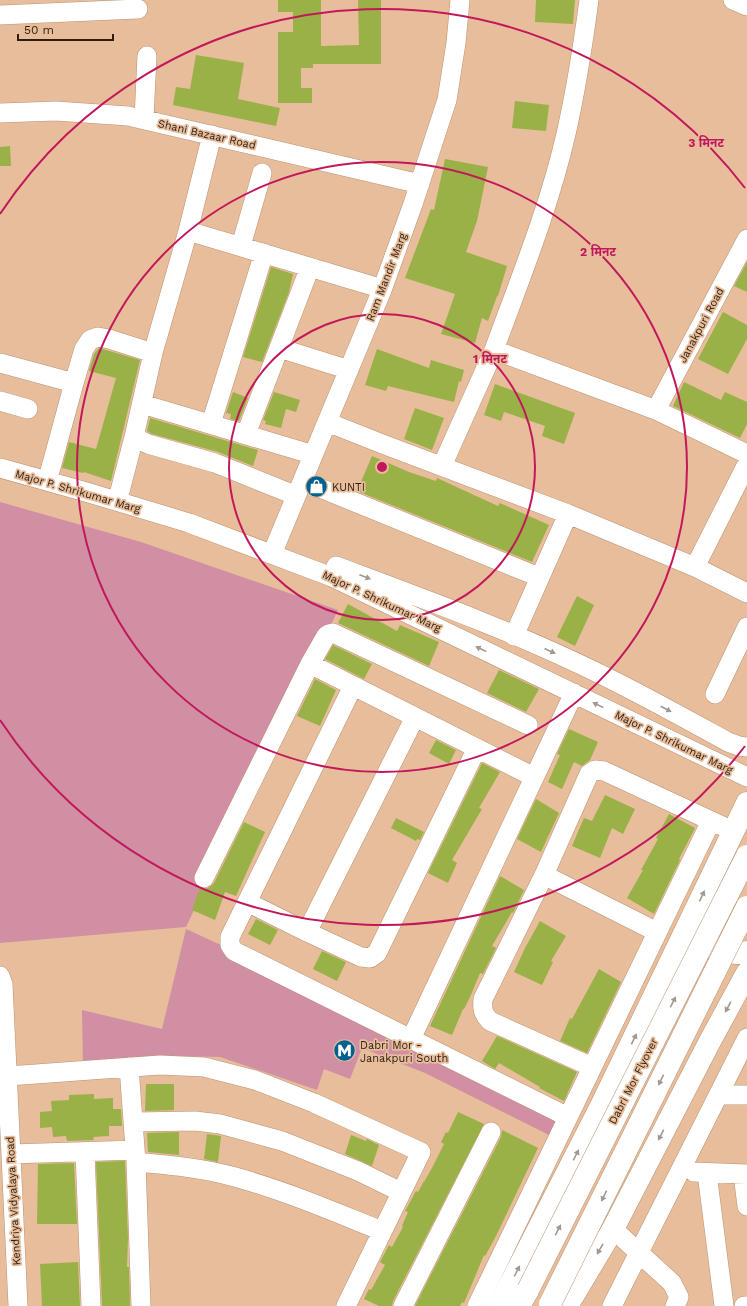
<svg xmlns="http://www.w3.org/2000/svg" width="747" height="1306" font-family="'Work Sans','Noto Sans Devanagari',sans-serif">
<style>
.green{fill:#d18fa3}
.building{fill:#9ab147}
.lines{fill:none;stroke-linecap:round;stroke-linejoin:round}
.minor-casing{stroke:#bb9272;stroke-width:20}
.major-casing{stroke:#bb9272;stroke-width:23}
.minor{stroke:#fff;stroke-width:19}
.major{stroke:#fff;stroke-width:22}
.major-bridge-casing{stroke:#bb9272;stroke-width:23;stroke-linecap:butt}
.major-bridge{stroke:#fff;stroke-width:22}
.oneway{fill:#a09993}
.ring{fill:none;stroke:#c2185b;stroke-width:2}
.labels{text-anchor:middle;stroke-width:3.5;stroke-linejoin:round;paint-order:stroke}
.street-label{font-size:11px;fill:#2d1d10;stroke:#e7bd9b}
.poi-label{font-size:11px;fill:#2d1d10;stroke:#e7bd9b;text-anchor:start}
.centre{fill:#c2185b;stroke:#e7bd9b;stroke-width:2}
.ring-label{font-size:12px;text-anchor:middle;font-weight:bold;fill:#c2185b;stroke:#e7bd9b;stroke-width:3.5;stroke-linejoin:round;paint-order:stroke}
</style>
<rect width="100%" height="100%" fill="#e7bd9b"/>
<!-- green -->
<path class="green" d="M0,502L141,542L338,610L186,927L0,943Z
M186,929L256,961L561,1117L551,1136L425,1073L362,1048L350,1079L324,1069L317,1090L220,1057L168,1056L83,1065L82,1010L162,1029Z"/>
<!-- building -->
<path class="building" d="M278,0H321V46L359,45L358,0H381V64H313V68H301V88H312V103H278V32H293V12H278Z
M536,0H575L573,24L535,22Z
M196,55L244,63L238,99L280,108L276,126L173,105L176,87L190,89Z
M515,101L549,105L546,131L512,128Z
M10,146L11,166H0V147Z
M445,159L488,167L477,221L466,252L507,266L498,296H497L488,321L482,318L475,343L441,334L455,294L405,278L431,209L434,210Z
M747,262V292L734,286Z
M271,267L293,274L289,292L262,362L243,357Z
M723,312L747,325V339L728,374L698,359Z
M99,348L140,360L111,481L84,472L83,473L62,468L69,442L96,449L116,378L89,371L94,354Z
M377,349L429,368L431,360L464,370L461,382L459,381L454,402L388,386L386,391L365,385Z
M684,382L721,400L725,392L747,402V424L740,438L673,406Z
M495,384L575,413L564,444L542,436L545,426L504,412L501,421L484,415Z
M233,392L248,398L239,421L230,419L231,414L226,413Z
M274,392L300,400L296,412L286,409L281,428L265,424L266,421L263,420Z
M415,408L444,418L432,450L404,439Z
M150,418L258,450L253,466L218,452L152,434L147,431Z
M372,456L409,472L436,481L437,478L498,506L500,503L549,525L532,562L357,491Z
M577,596L594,605L575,646L557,637Z
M348,604L397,631L400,625L439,642L429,666L338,623Z
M333,645L372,664L364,679L325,659Z
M499,670L539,689L526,712L487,693Z
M315,679L336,690L320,726L297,716Z
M569,729L598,742L590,760L582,766L574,762L562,789L548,782L560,755L557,754Z
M436,740L456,750L449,764L429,753Z
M482,763L500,772L479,808L482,809L452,860L457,863L448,883L428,873Z
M605,795L635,809L623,834L612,828L600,858L572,846L584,818L592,821Z
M536,799L559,813L541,852L517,839Z
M669,814L695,828L679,859L680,860L654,914L627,898L643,870H641L658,839L656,838Z
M396,818L424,832L420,840L417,839L416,841L391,828Z
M244,822L265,832L236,896L225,892L215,920L192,910L200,888L205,889L210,887L214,883Z
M500,876L524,890L513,913L512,912L492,946L496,948L483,974L480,973L470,997L464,1009H463L452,1035L430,1026Z
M256,919L278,930L270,945L248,934Z
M540,921L566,936L551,961L553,962L542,985L514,972L525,948Z
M322,951L346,962L337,981L313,969Z
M599,969L621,982L587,1053L560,1041L570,1018L572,1019Z
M497,1036L577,1072L564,1101L539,1088L540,1087L499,1063L495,1069L482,1061Z
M146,1084H174V1110L145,1111Z
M94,1094V1099L113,1098V1109H121L122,1126H109V1136L93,1137L94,1140L67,1141L66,1136L53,1137L52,1127L40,1128V1112L52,1111L51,1101L69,1100V1095Z
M458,1112L484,1124L393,1301L392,1306H379L364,1299L369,1289L371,1290L385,1265L380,1262L389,1245L392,1247L403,1227L402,1226L408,1212L405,1211L416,1191L418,1192L424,1181V1182L432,1168L444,1144L441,1142L446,1132L448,1133Z
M502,1130L538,1148L496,1236L485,1256L484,1255L464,1303L462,1302L460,1306H415L501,1137Z
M179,1132V1155L148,1152L147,1133Z
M207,1134L221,1136L218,1162L204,1159Z
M351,1135L366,1141L367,1139L379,1145L372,1166L345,1154Z
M125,1161L128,1238L127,1267H129L130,1306H102L96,1162Z
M74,1163L77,1224H37L38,1164Z
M78,1262L80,1306H42L40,1264Z"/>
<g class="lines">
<defs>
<path id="minor" d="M589,0C583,45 576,90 566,134C549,208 520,279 494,350L656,410L747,454
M733,0L747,6
M0,15L138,9
M0,113L56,111L128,116L420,184
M144,119L147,56
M212,135L188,231L373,286
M241,246L262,173
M279,348L340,367
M0,363L74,383L50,471
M74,383L84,349L90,340L98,337L109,339L153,353
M0,401L28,409
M142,404L304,452
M656,410L747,239
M327,422L385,445L568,514
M211,424L264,253
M246,434L310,267
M134,437L148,444L215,463L287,492
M442,466L494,350
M0,468L86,492L189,523L332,577L747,777
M303,481L539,577
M120,491L134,437L153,353L188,231
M272,554L382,290L413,204L447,100L456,43L460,0
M336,566C424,599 515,632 600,674C643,695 686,719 728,742L739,746L747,747
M695,567L747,593
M514,636L568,514L695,567L747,464
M310,664L534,777
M353,686L230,937V945L234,951L411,1039L574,693
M715,694L747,627
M544,875L657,932
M204,878L310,664L326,636L329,634L333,633L528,725
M247,902L307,932L361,957L370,958L377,953L477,748
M307,932L415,717
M0,976L3,984L18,1306
M411,1039L568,1117
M129,1067L136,1162
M592,1067L490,1021C483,1014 482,1009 483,999L544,875L589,774L595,770L604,771L733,831
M8,1076L160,1065L204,1067L255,1080L314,1103L421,1152L346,1306
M719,1095H747
M133,1122L195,1121L220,1124L282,1141L358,1171L401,1192
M85,1152L91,1306
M11,1154L135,1150
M694,1172L747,1174
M707,1173L724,1306
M743,1174L747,1206
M613,1229L672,1283L679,1297L675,1306
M141,1306L136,1162C169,1165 203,1168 235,1177C286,1191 334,1212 382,1231
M403,1306L491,1132
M477,1306L711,821
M612,1306L747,1038
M744,1306H747"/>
<path id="major" d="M693,925C703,946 725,956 747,952
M499,1306L601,1106L747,803
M519,1306L528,1290
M567,1306L613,1229L709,1043L747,973"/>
</defs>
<!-- minor casing -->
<use href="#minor" class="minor-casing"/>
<!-- major casing -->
<use href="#major" class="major-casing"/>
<!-- minor -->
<use href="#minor" class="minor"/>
<!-- major -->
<use href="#major" class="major"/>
<defs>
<path id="major-bridge" d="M528,1290L747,856
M550,1304L747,907"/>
</defs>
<!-- major-bridge casing -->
<use href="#major-bridge" class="major-bridge-casing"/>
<!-- major-bridge -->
<use href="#major-bridge" class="major-bridge"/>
</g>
<!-- one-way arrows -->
<defs><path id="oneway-solid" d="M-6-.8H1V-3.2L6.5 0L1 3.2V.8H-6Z"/></defs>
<g class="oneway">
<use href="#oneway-solid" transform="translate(365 577) rotate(21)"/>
<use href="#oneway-solid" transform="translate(481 649) rotate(-154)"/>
<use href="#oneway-solid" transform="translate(550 651) rotate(24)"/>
<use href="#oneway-solid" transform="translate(598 705) rotate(-154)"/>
<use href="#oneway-solid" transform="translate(666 709) rotate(28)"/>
<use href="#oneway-solid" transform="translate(702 896) rotate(-65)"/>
<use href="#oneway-solid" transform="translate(673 1002) rotate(-63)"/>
<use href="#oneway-solid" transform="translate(728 1007) rotate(119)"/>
<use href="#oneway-solid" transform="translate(634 1039) rotate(-64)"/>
<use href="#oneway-solid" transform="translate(661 1080) rotate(116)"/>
<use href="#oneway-solid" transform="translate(661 1135) rotate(117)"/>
<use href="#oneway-solid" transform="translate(576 1155) rotate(-63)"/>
<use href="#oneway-solid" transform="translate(604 1196) rotate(116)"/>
<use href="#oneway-solid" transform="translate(558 1230) rotate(-63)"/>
<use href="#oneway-solid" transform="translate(600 1249) rotate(120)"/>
<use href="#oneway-solid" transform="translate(517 1271) rotate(-63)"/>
</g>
<!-- distance rings -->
<g class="ring">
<circle cx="382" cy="467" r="153"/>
<circle cx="382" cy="467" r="305"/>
<path d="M745 746A458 458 0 0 1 0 720M0 214A458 458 0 0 1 745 188"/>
</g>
<!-- icons -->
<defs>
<symbol id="shop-disc" viewBox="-11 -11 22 22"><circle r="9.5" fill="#00608f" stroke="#e7bd9b"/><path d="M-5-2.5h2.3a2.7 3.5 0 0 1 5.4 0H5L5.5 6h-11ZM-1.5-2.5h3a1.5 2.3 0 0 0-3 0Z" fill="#fff"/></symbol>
<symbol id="metro-disc" viewBox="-11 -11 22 22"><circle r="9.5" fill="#00608f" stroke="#e7bd9b"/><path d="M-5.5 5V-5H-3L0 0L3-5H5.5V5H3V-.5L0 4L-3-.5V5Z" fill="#fff"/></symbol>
</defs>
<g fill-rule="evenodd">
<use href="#shop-disc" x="304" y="474" width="25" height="25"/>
<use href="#metro-disc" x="332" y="1038" width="25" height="25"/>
</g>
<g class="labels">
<!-- street labels -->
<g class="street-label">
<text transform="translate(207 134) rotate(13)" y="4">Shani Bazaar Road</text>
<text transform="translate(386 277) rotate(-69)" y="4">Ram Mandir Marg</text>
<text transform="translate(701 325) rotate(-62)" y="4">Janakpuri Road</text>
<text transform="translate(78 491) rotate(16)" y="4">Major P. Shrikumar Marg</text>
<text transform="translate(382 601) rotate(25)" y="4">Major P. Shrikumar Marg</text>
<text transform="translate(674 742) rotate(26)" y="4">Major P. Shrikumar Marg</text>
<text transform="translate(633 1081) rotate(-63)" y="4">Dabri Mor Flyover</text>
<text transform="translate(13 1201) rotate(-93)" y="4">Kendriya Vidyalaya Road</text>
</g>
<!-- poi labels -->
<g class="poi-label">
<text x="332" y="491">KUNTI</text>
<text x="360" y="1049">Dabri Mor -<tspan x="360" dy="13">Janakpuri South</tspan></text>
</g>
</g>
<circle cx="382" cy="467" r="6" class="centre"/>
<g class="ring-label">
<text x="706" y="147">3 मिनट</text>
<text x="598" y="256">2 मिनट</text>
<text x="490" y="363">1 मिनट</text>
</g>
<!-- scale -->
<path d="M18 34v6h95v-6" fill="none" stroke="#2d1d10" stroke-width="2"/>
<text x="24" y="34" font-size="12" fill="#2d1d10" stroke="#e7bd9b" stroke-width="3" paint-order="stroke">50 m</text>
</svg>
